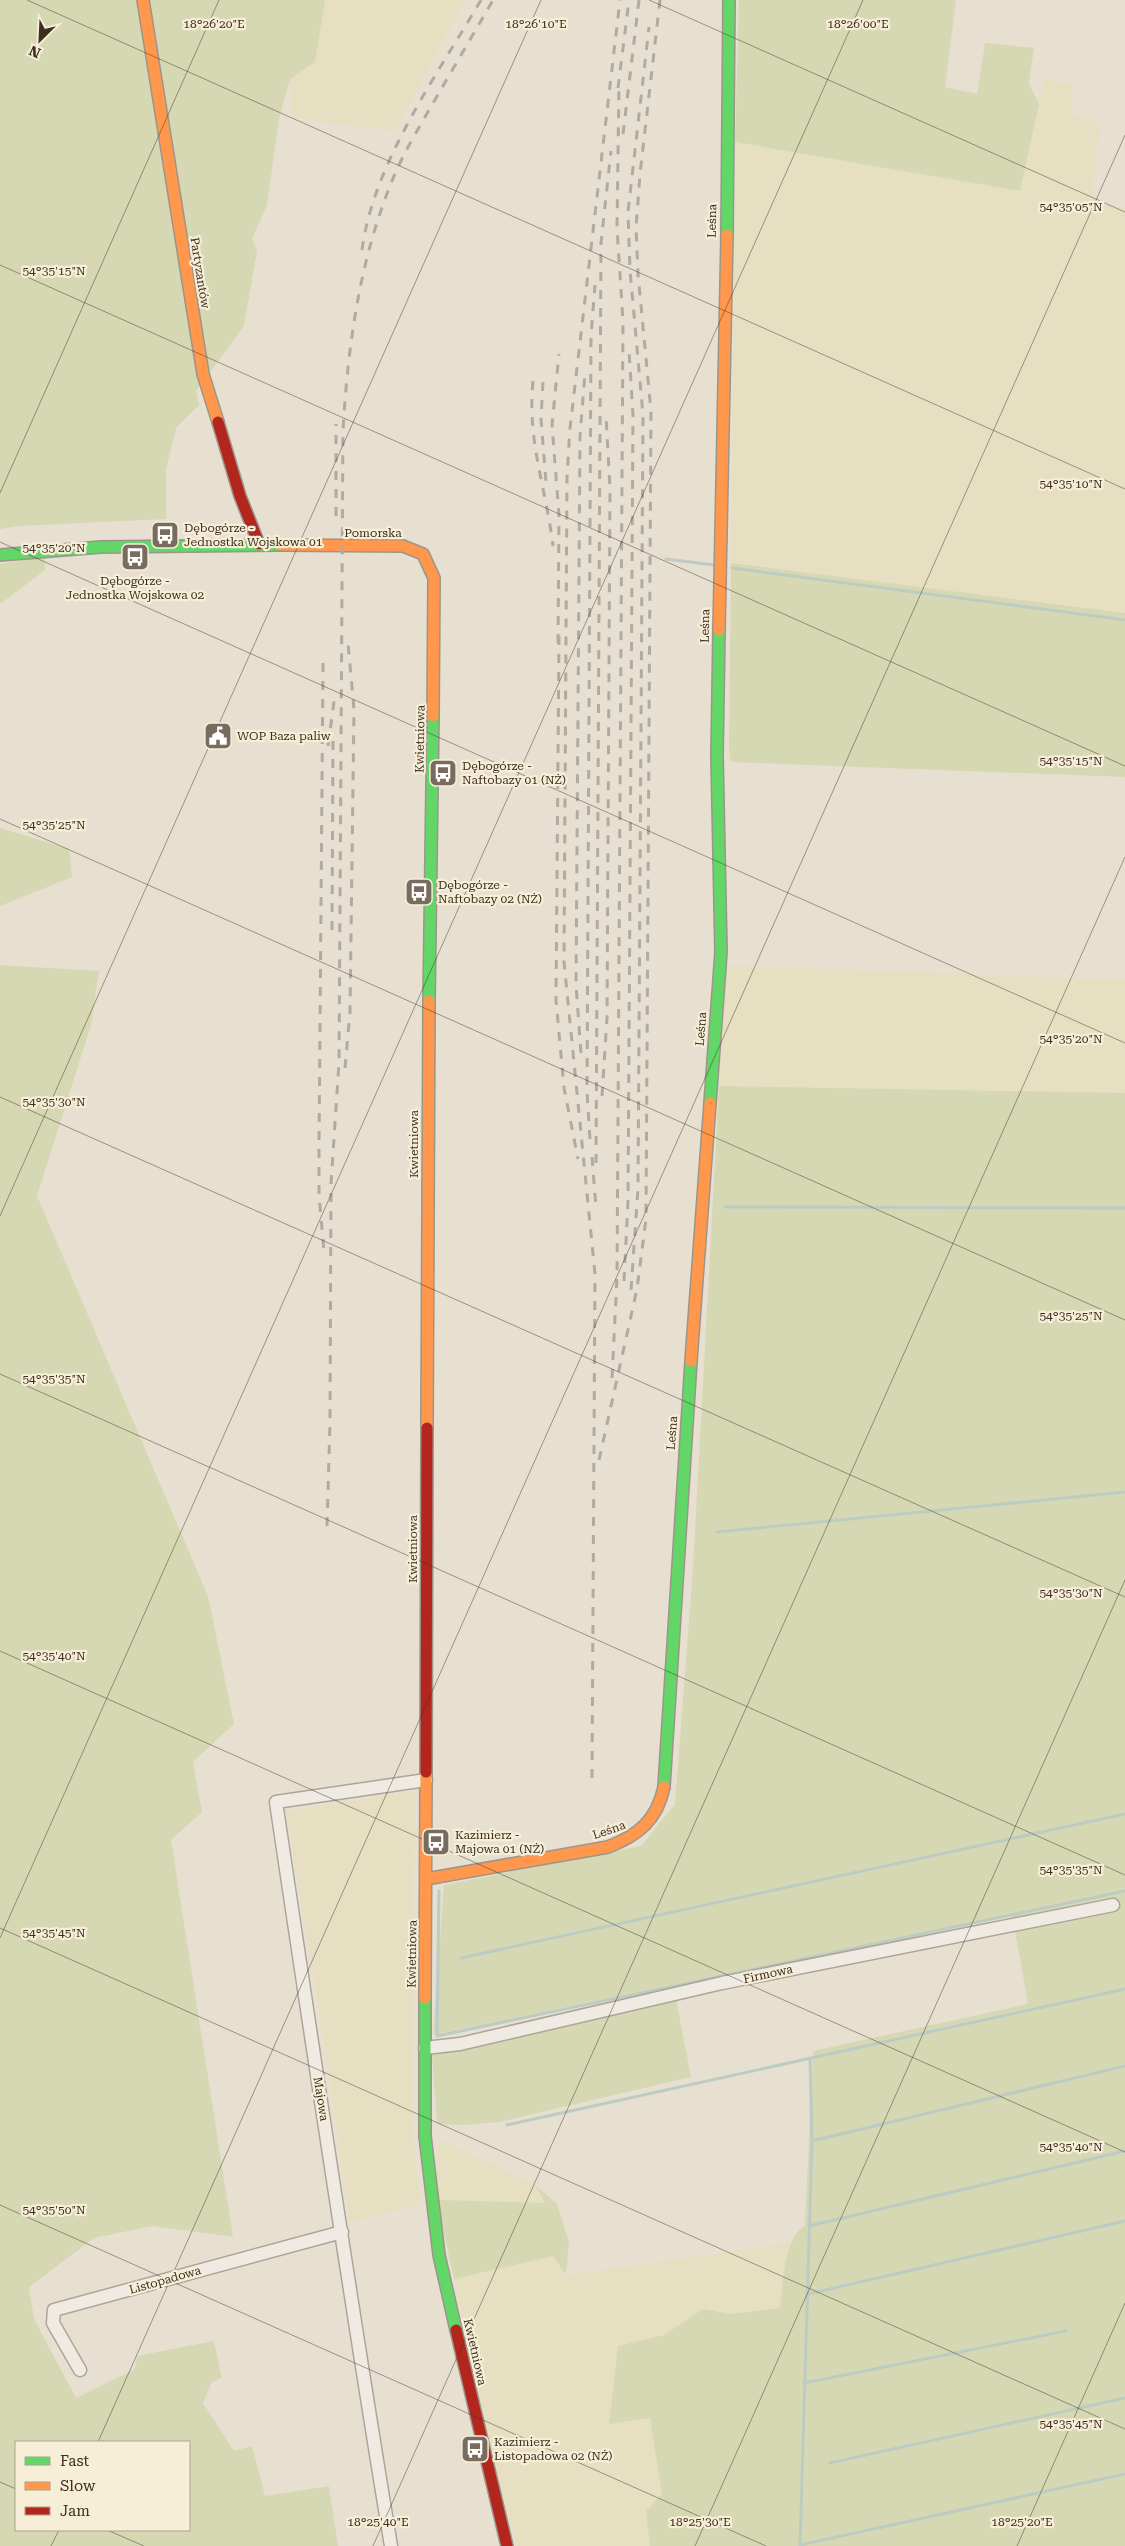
<svg xmlns="http://www.w3.org/2000/svg" width="1125" height="2546" font-family="'Roboto Serif',serif">
<style>
.farmland{fill:#e6dfc2}
.green{fill:#d6d7b3;fill-rule:evenodd}
.lines{fill:none;stroke-linecap:round;stroke-linejoin:round}
.stream{stroke:#bcccc2;stroke-width:3}
.street-casing{stroke:#ada599;stroke-width:15}
.fast-casing{stroke:#9c958a;stroke-width:14}
.slow-casing{stroke:#9c958a;stroke-width:14}
.jam-casing{stroke:#9c958a;stroke-width:14}
.street{stroke:#efebe3;stroke-width:12}
.fast{stroke:#63d668;stroke-width:11}
.slow{stroke:#ff974d;stroke-width:11}
.jam{stroke:#b3261e;stroke-width:11}
.rail{stroke:#afaaa2;stroke-width:3;stroke-dasharray:9 9;stroke-linecap:butt}
.ticks{fill:none;stroke:#3d2e20;stroke-width:1;stroke-opacity:0.45}
.labels{text-anchor:middle;stroke-width:4.5;stroke-linejoin:round;paint-order:stroke}
.street-label{font-size:12px;fill:#3d2e20;stroke:#f7eed8}
.poi-label{font-size:12px;fill:#3d2e20;stroke:#f7eed8;text-anchor:start}
.ticks-label{font-size:12px;text-anchor:middle;fill:#3d2e20;stroke:#f7eed8;stroke-width:4.5;stroke-linejoin:round;paint-order:stroke}
</style>
<rect width="100%" height="100%" fill="#e7e0d1"/>
<!-- farmland -->
<path class="farmland" d="M325,0H465L395,131L291,118L290,79L315,62Z
M1044,79L1072,85L1071,114L1100,124L1092,203L1125,208V613L731,563L735,142L1020,191Z
M726,965L1125,980V1093L719,1086Z
M415,1791L412,2122L420,2204L349,2222L325,2048L286,1811Z
M438,2139L535,2185L545,2203L437,2200Z
M790,2243L780,2309L730,2314L703,2309L664,2335L618,2346L610,2424L650,2418L662,2494L646,2511L650,2546H517L475,2390L454,2279L553,2256L566,2275Z"/>
<!-- green -->
<path class="green" d="M0,0H325L315,62L290,79L279,119L267,205L252,239L257,251L244,326L196,391L199,405L176,428L166,470V519L19,526L0,529Z
M739,0H956L945,87L977,94L985,43L1034,48L1029,83L1039,104L1020,191L735,142Z
M45,557V570L0,604V564Z
M731,563L1125,613V777L731,762L729,748Z
M0,828L69,849L72,877L0,906Z
M0,965L99,971L91,1025L37,1196L208,1596L234,1724L193,1762L202,1812L171,1840L233,2237L152,2226L94,2238L29,2287L34,2319L76,2398L135,2369L137,2356L214,2341L222,2378L212,2382L203,2403L234,2451L252,2446L265,2496L329,2486L338,2546H0ZM16,2442H189V2530H16Z
M719,1086L1125,1093V2546H650L646,2511L662,2494L650,2418L609,2424L618,2346L664,2335L703,2309L730,2314L780,2308C783,2285 784,2237 805,2226L813,2051L1028,2004L1012,1914L433,2035L444,1885L641,1846L675,1804L693,1569Z
M676,1999L691,2077L499,2122L464,2125L437,2124L432,2055Z
M535,2185L557,2204L569,2242L566,2275L553,2256L454,2279L437,2200L545,2203Z"/>
<g class="lines">
<!-- stream -->
<path class="stream" d="M666,559L714,565
M732,568L1125,620
M725,1207L1125,1208
M717,1532L1125,1492
M439,1891L437,2036L1125,1891
M461,1958L1125,1814
M507,2125L1125,1989
M812,2141L1125,2066
M809,2226L1125,2151
M808,2294L1125,2221
M804,2383L1066,2331
M830,2463L1125,2398
M800,2545L1125,2474
M800,2546L812,2141L810,2058"/>
<defs>
<path id="street" d="M425,2048L460,2044L722,1983L1113,1905
M80,2370L53,2323L54,2310L342,2232
M391,2546C350,2299 313,2051 276,1802L426,1780"/>
<path id="fast" d="M727,235L729,0
M0,555L101,547L280,545
M429,1001L433,716
M710,1103L721,952L717,756L719,630
M664,1787L691,1361
M425,1998V2136L439,2255L456,2330"/>
<path id="slow" d="M143,0L203,374L218,422
M280,545L403,546L423,554L434,578L433,716
M719,630L727,235
M691,1361L710,1103
M427,1428L429,1001
M426,1879L608,1847C639,1835 657,1820 664,1787
M425,1998L426,1772"/>
<path id="jam" d="M218,422L240,496L259,544
M426,1772L427,1428
M456,2330L507,2546"/>
</defs>
<!-- street casing -->
<use href="#street" class="street-casing"/>
<!-- fast casing -->
<use href="#fast" class="fast-casing"/>
<!-- slow casing -->
<use href="#slow" class="slow-casing"/>
<!-- jam casing -->
<use href="#jam" class="jam-casing"/>
<!-- street -->
<use href="#street" class="street"/>
<!-- fast -->
<use href="#fast" class="fast"/>
<!-- slow -->
<use href="#slow" class="slow"/>
<!-- jam -->
<use href="#jam" class="jam"/>
<!-- rail -->
<path class="rail" d="M618,88L629,0
M623,134L639,0
M362,250C373,164 437,75 481,0
M533,381C527,442 546,487 553,546
M543,382L541,419L546,482
M336,516V424
M559,636L556,1000L564,1088L578,1159
M558,643L559,515L552,425L559,354
M323,663L319,1149V1195L324,1251
M328,746L335,694
M332,930L333,738
M581,1053L576,985L580,436L585,373
M345,1068L350,1012L354,709L348,643
M602,1096L607,1018L610,488L606,416
M590,1139L587,1092L591,336L595,285
M592,1157L596,1208
M596,1163L601,243L611,151
M624,1281L628,1201L633,415L629,351
M631,1290L638,1188L643,415L630,270L628,212L649,27
M612,1378L617,1278L623,322L617,228L619,83
M599,1460L637,1289L646,1219L651,411L638,274L636,228L640,174L660,0
M327,1526L330,1423L331,1184L339,1062L343,430C348,346 359,264 390,186C401,157 417,131 432,105C452,70 473,35 493,0
M592,1778L595,1274L564,962L567,477L570,428L620,0"/>
</g>
<!-- ticks -->
<path class="ticks" d="M27,0L1125,489M649,0L1125,212M0,265L1125,766M0,493L219,0M0,542L1125,1043M0,819L1125,1320M0,1097L1125,1597M0,1216L541,0M0,1374L1125,1875M0,1651L1125,2152M0,1928L1125,2429M0,1938L863,0M0,2205L766,2546M98,2442L1125,135M0,2482L16,2489M107,2530L144,2546M51,2546L59,2530M373,2546L1125,857M695,2546L1125,1580M1017,2546L1125,2303"/>
<!-- icons -->
<defs>
<symbol id="bus-square" viewBox="-11 -11 22 22"><rect x="-9" y="-9" width="18" height="18" rx="4" fill="#786c5e" stroke="#f7eed8"/><path d="M-5-6H5V4H4V6H2V4H-2V6H-4V4H-5ZM-3.5-4V0h7V-4ZM-3.5 1.2v1.5H-2V1.2ZM2 1.2v1.5H3.5V1.2Z" fill="#fff"/></symbol>
<symbol id="civic-square" viewBox="-11 -11 22 22"><rect x="-9" y="-9" width="18" height="18" rx="4" fill="#786c5e" stroke="#f7eed8"/><path d="M-.6-6.5H3V-4.5H.6V-3L4-1V1h2V6H-6V1h2V-1L-.6-3ZM-1.2 2.5V6h2.4V2.5Z" fill="#fff"/></symbol>
</defs>
<g fill-rule="evenodd">
<use href="#bus-square" x="149" y="519" width="32" height="32"/>
<use href="#bus-square" x="119" y="541" width="32" height="32"/>
<use href="#civic-square" x="202" y="720" width="32" height="32"/>
<use href="#bus-square" x="427" y="757" width="32" height="32"/>
<use href="#bus-square" x="403" y="876" width="32" height="32"/>
<use href="#bus-square" x="420" y="1826" width="32" height="32"/>
<use href="#bus-square" x="459" y="2433" width="32" height="32"/>
</g>
<g class="labels">
<!-- street labels -->
<g class="street-label">
<text transform="translate(712 221) rotate(-89)" y="4">Leśna</text>
<text transform="translate(200 273) rotate(81)" y="4">Partyzantów</text>
<text x="373" y="537">Pomorska</text>
<text transform="translate(705 626) rotate(-89)" y="4">Leśna</text>
<text transform="translate(420 739) rotate(-89)" y="4">Kwietniowa</text>
<text transform="translate(701 1029) rotate(-86)" y="4">Leśna</text>
<text transform="translate(414 1144) rotate(-90)" y="4">Kwietniowa</text>
<text transform="translate(672 1433) rotate(-86)" y="4">Leśna</text>
<text transform="translate(413 1549) rotate(-90)" y="4">Kwietniowa</text>
<text transform="translate(609 1830) rotate(-19)" y="4">Leśna</text>
<text transform="translate(412 1954) rotate(-89)" y="4">Kwietniowa</text>
<text transform="translate(768 1974) rotate(-12)" y="4">Firmowa</text>
<text transform="translate(321 2099) rotate(81)" y="4">Majowa</text>
<text transform="translate(165 2280) rotate(-16)" y="4">Listopadowa</text>
<text transform="translate(475 2352) rotate(77)" y="4">Kwietniowa</text>
</g>
<!-- poi labels -->
<g class="poi-label">
<text x="184" y="532">Dębogórze -<tspan x="184" dy="14">Jednostka Wojskowa 01</tspan></text>
<text x="135" y="585" text-anchor="middle">Dębogórze -<tspan x="135" dy="14">Jednostka Wojskowa 02</tspan></text>
<text x="237" y="740">WOP Baza paliw</text>
<text x="462" y="770">Dębogórze -<tspan x="462" dy="14">Naftobazy 01 (NŻ)</tspan></text>
<text x="438" y="889">Dębogórze -<tspan x="438" dy="14">Naftobazy 02 (NŻ)</tspan></text>
<text x="455" y="1839">Kazimierz -<tspan x="455" dy="14">Majowa 01 (NŻ)</tspan></text>
<text x="494" y="2446">Kazimierz -<tspan x="494" dy="14">Listopadowa 02 (NŻ)</tspan></text>
</g>
</g>
<g class="ticks-label">
<text x="536" y="28">18°26'10"E</text>
<text x="858" y="28">18°26'00"E</text>
<text x="214" y="28">18°26'20"E</text>
<text x="1071" y="211">54°35'05"N</text>
<text x="54" y="275">54°35'15"N</text>
<text x="1071" y="488">54°35'10"N</text>
<text x="54" y="552">54°35'20"N</text>
<text x="1071" y="765">54°35'15"N</text>
<text x="54" y="829">54°35'25"N</text>
<text x="1071" y="1043">54°35'20"N</text>
<text x="54" y="1106">54°35'30"N</text>
<text x="1071" y="1320">54°35'25"N</text>
<text x="54" y="1383">54°35'35"N</text>
<text x="1071" y="1597">54°35'30"N</text>
<text x="54" y="1660">54°35'40"N</text>
<text x="1071" y="1874">54°35'35"N</text>
<text x="54" y="1937">54°35'45"N</text>
<text x="1071" y="2151">54°35'40"N</text>
<text x="54" y="2214">54°35'50"N</text>
<text x="1071" y="2428">54°35'45"N</text>
<text x="378" y="2526">18°25'40"E</text>
<text x="700" y="2526">18°25'30"E</text>
<text x="1022" y="2526">18°25'20"E</text>
</g>
<!-- legend -->
<rect x="15" y="2441" width="175" height="90" fill="#f7eed8" stroke="#ada18e"/>
<rect x="25" y="2457" width="25" height="8" fill="#63d668" stroke="#ada18e"/>
<text x="60" y="2466" font-size="15" fill="#3d2e20">Fast</text>
<rect x="25" y="2482" width="25" height="8" fill="#ff974d" stroke="#ada18e"/>
<text x="60" y="2491" font-size="15" fill="#3d2e20">Slow</text>
<rect x="25" y="2507" width="25" height="8" fill="#b3261e" stroke="#ada18e"/>
<text x="60" y="2516" font-size="15" fill="#3d2e20">Jam</text>
<!-- north arrow -->
<g transform="translate(40 40) rotate(204)" stroke="#f7eed8" stroke-width="4" paint-order="stroke">
<path d="M0-4L9 19L0 12L-9 19Z" fill="#3d2e20"/>
<text y="-8" font-size="14" font-weight="bold" text-anchor="middle" fill="#3d2e20">N</text>
</g>
</svg>
